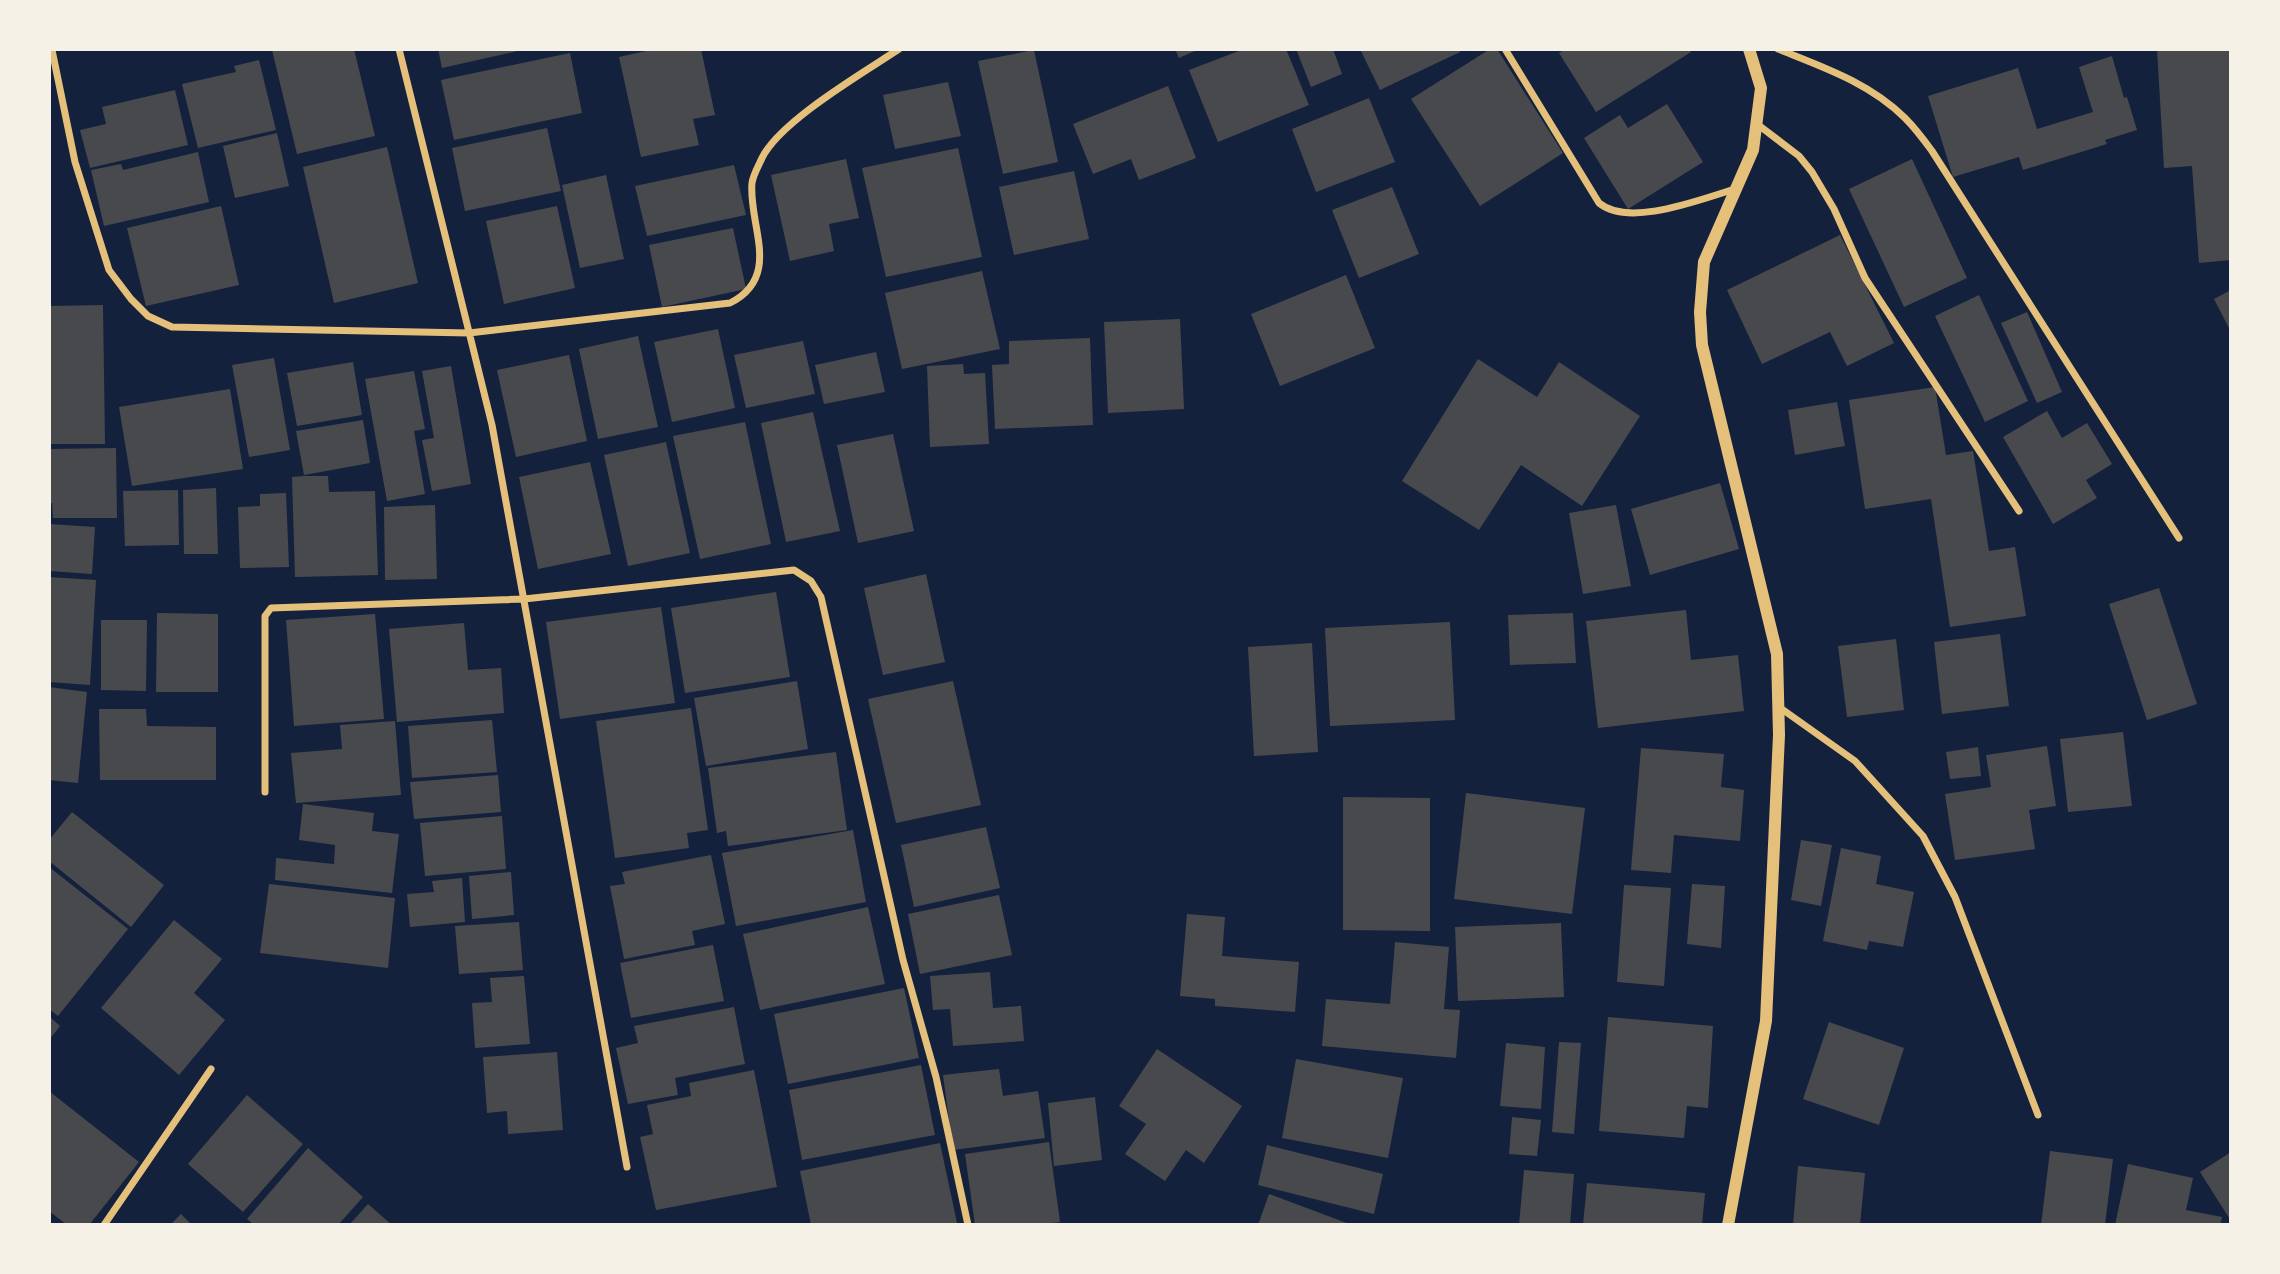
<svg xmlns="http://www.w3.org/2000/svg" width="2280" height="1274" font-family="'Asap Condensed',sans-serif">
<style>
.building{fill:#48494c}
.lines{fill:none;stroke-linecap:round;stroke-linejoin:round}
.minor{stroke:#e5c07b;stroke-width:7}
.tertiary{stroke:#e5c07b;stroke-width:12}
</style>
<rect width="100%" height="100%" fill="#14213d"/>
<!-- building -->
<path class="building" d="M278,49H354L375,136L297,154L272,50Z
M438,49H522V50L442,68Z
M655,49H701L715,115L693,119L699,145L641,157L619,57Z
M1175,49H1199L1179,58Z
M1244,49H1286L1309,105L1218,142L1189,70Z
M1296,49H1333L1342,74L1311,87Z
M1360,49H1459L1460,52L1380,90Z
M1490,49H1497L1563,153L1480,206L1411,99Z
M1566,49H1689L1691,52L1596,112L1559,53Z
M2157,49H2231V260L2199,263L2192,166L2164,168Z
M1034,50L1058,162L1003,174L978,61Z
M570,53L582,113L454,140L441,80Z
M2112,56L2124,98L2127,97L2137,130L2105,140L2107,144L2023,170L2019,157L1953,177L1928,96L2018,68L2037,129L2093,112L2079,67Z
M259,60L276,130L198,148L182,84L236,72L234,66Z
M948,82L961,136L895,149L883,95Z
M1168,86L1196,158L1139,180L1131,159L1093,174L1073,124Z
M175,90L188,145L90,168L80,130L106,124L102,107Z
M1369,98L1395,162L1316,192L1292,129Z
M1667,104L1703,162L1628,209L1584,138L1620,115L1628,128Z
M547,128L561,191L465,211L452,148Z
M277,133L289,186L235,198L223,146Z
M387,147L418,283L334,303L303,167Z
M958,148L982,257L886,277L862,168Z
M198,152L209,202L104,226L91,170L121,164L123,170Z
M846,159L859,218L829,224L834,251L790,261L771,175Z
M1912,159L1967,278L1904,307L1849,189Z
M734,165L746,215L647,236L635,186Z
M1074,171L1089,239L1014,255L999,187Z
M606,175L624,259L580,268L562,185Z
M1392,187L1419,254L1359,278L1332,210Z
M221,206L239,285L146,306L127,228Z
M557,206L575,288L504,304L486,221Z
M733,228L746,289L662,307L649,245Z
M1840,235L1894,343L1847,366L1830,332L1762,364L1727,290Z
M982,271L1000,349L902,369L885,293Z
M1346,275L1375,348L1280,386L1251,314Z
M2231,290V332L2214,299Z
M1979,295L2028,401L1985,422L1935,316Z
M103,305L105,444H49V306Z
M2027,312L2062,392L2037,403L2001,323Z
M1180,319L1184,409L1108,413L1104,322Z
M718,329L735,408L672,422L654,342Z
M638,336L658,427L598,439L579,349Z
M1090,338L1093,425L995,429L992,365L1009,364V341Z
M803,341L815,394L746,408L734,355Z
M876,352L885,392L824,404L815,365Z
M569,355L587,441L516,457L497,370Z
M274,358L290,450L249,457L232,365Z
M1478,359L1537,397L1559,362L1640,416L1582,506L1521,465L1479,530L1402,481Z
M353,362L362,415L297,426L287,373Z
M963,364L964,374L985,373L989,444L930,447L927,366Z
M451,366L471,484L432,491L422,440L434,438L422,371Z
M414,371L425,429L414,431L425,494L387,501L365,379Z
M1935,387L1946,455L1973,451L1989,551L2015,547L2026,616L1950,627L1931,499L1865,509L1849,400Z
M230,389L243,469L132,486L119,407Z
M1837,402L1845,446L1795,455L1788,410Z
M2047,411L2062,438L2087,423L2112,464L2086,480L2097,498L2053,524L2003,437Z
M813,412L840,531L786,542L761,423Z
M363,420L370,463L304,475L296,431Z
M745,422L771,544L700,559L673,436Z
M893,434L914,531L858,543L837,445Z
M666,442L690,553L628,566L604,455Z
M116,448L117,518H53L52,503H49V449Z
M590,462L611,554L538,569L519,477Z
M304,476H328L329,492L375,491L378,575L295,577L292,477Z
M1720,483L1739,549L1650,575L1631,509Z
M216,488L218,554H184L183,490Z
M178,490L179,545L125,546L123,491Z
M286,493L289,567L240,568L238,507L260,506V494Z
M435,505L437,579L385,580L384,507Z
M1616,505L1631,586L1583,594L1569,513Z
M49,524L95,527L92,574L49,571Z
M926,574L945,662L883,675L864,588Z
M49,577L96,580L90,685L49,682Z
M2159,588L2197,704L2147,720L2109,604Z
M776,592L790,677L685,693L671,608Z
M661,607L675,703L560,719L546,622Z
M1686,610L1691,660L1738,655L1744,711L1598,728L1586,621Z
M157,613L218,614V692H156Z
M1573,613L1576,663L1510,665L1508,615Z
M375,614L384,719L294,726L286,620Z
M101,620H147L146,691L101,690Z
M1450,622L1455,720L1330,726L1325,628Z
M464,623L468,670L501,668L504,713L397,722L389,629Z
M2000,634L2009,706L1942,714L1934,642Z
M1896,639L1904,710L1847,717L1838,646Z
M1312,643L1318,752L1254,756L1248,647Z
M797,681L808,749L706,766L694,698Z
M953,681L981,805L896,823L868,699Z
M49,687L87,692L78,783L49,780Z
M691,708L708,830L687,833L689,848L615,858L596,721Z
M99,709H146L147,726L216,727V780H100Z
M492,720L497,772L412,778L408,726Z
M395,721L401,795L296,803L291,753L342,749L340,725Z
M2123,732L2132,806L2068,812L2060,739Z
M2047,746L2056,806L2029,810L2035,849L1955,860L1945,794L1991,787L1986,755Z
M1978,747L1981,776L1950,779L1946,752Z
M1641,748L1724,754L1721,787L1744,790L1740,841L1674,835L1671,873L1631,870Z
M836,752L847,830L728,846L726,831L717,833L708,768Z
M498,775L501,812L414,819L410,782Z
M1466,793L1585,808L1572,914L1454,899Z
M1343,797L1430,798V931L1343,930Z
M303,804L374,813L372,831L399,834L392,893L275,880L276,858L334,864L335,845L299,840Z
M72,812L164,885L131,927L49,861V840Z
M502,816L506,869L425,876L420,823Z
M986,827L1000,888L914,907L901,845Z
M853,830L866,902L736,926L722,853Z
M1801,840L1832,845L1821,906L1791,900Z
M1841,848L1881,856L1876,884L1914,892L1903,947L1869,941L1867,950L1823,941Z
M711,855L725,924L692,931L695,945L624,959L610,886L625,884L622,872Z
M49,867L128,929L58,1016L49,1009Z
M511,872L514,915L472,919L469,876Z
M462,878L465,922L410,927L407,894L434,892L432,881Z
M269,884L395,898L388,968L260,953Z
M1692,884L1725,886L1721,948L1687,944Z
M1624,885L1671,888L1664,986L1617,982Z
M999,895L1012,955L920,974L908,914Z
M868,907L885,984L760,1010L743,934Z
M1187,914L1225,917L1222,956L1299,962L1295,1012L1215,1006V999L1180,996Z
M174,920L222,959L194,993L225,1020L179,1075L101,1008Z
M519,922L523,970L459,974L455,926Z
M1561,923L1564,997L1458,1001L1455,927Z
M1395,942L1449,947L1444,1009L1460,1010L1456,1058L1322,1046L1326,999L1390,1004Z
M713,945L724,1001L631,1018L620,963Z
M990,972L993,1008L1021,1006L1024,1041L953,1046L950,1009L933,1010L930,976Z
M524,976L530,1044L475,1048L472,1003L492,1002L490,978Z
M904,988L919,1058L788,1084L774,1014Z
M734,1007L745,1064L675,1078L678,1095L628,1104L616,1048L638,1043L634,1026Z
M49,1016L60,1026L49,1040Z
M1608,1017L1713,1026L1708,1108L1687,1106L1684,1138L1599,1131Z
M1829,1022L1904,1048L1879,1125L1803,1099Z
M1559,1042L1581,1043L1574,1134L1552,1132Z
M1506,1043L1545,1047L1541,1109L1500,1106Z
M1157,1049L1242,1106L1204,1163L1186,1150L1165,1181L1125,1154L1146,1124L1119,1106Z
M557,1052L563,1130L508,1134L507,1111L487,1113L483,1057Z
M1296,1059L1403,1078L1388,1158L1282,1138Z
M921,1065L935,1135L802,1160L789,1090Z
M999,1069L1003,1096L1038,1091L1045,1138L953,1150L943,1075Z
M754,1070L777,1187L656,1210L640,1137L653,1134L647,1105L691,1096L689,1083Z
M49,1091L139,1162L89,1225H67L49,1211Z
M247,1095L303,1144L243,1212L188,1164Z
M1095,1097L1102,1160L1054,1166L1048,1103Z
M1512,1117L1541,1120L1537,1156L1509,1154Z
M1049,1142L1060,1222L1035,1225H975L965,1154Z
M940,1143L957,1223L811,1225L800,1171Z
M1267,1145L1383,1174L1374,1214L1258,1185Z
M308,1148L363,1197L338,1225H254L247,1219Z
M2050,1151L2113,1159L2105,1225H2041Z
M2231,1152V1221L2200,1172Z
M2128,1164L2193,1178L2186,1210L2222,1217L2220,1225H2115Z
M1798,1166L1865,1173L1860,1225H1793Z
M1524,1170L1574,1174L1570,1225H1519Z
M1587,1183L1705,1193L1702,1225H1583Z
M1269,1194L1352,1225H1258Z
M368,1204L392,1225H349Z
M181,1214L192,1225H170Z"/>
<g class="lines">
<!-- minor -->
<path class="minor" d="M399,49L492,425L627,1167
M1505,49L1599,203C1629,228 1701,199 1735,189
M1778,49C1823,67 1870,83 1905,118C1915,128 1924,140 1932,151L2179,538
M52,50L75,162L109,270L131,299L148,316L172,327L469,333L730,303C783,276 748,225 752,183C753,175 759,165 762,158C780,121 863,73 899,49
M1757,124L1799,156L1812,172L1834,209L1865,278L2019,511
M1779,707L1855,761L1923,836L1955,897L2038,1115
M265,792V616L271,608L524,599L794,570L811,581L821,597L903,960L936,1077L968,1225
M104,1225L211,1069"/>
<!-- tertiary -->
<path class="tertiary" d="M1728,1225L1766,1021L1779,735L1777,654L1702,345L1700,312L1704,262L1753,150L1761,88L1749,49"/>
</g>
<!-- border -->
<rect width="2280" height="1274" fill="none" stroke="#f6f1e7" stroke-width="102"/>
</svg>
